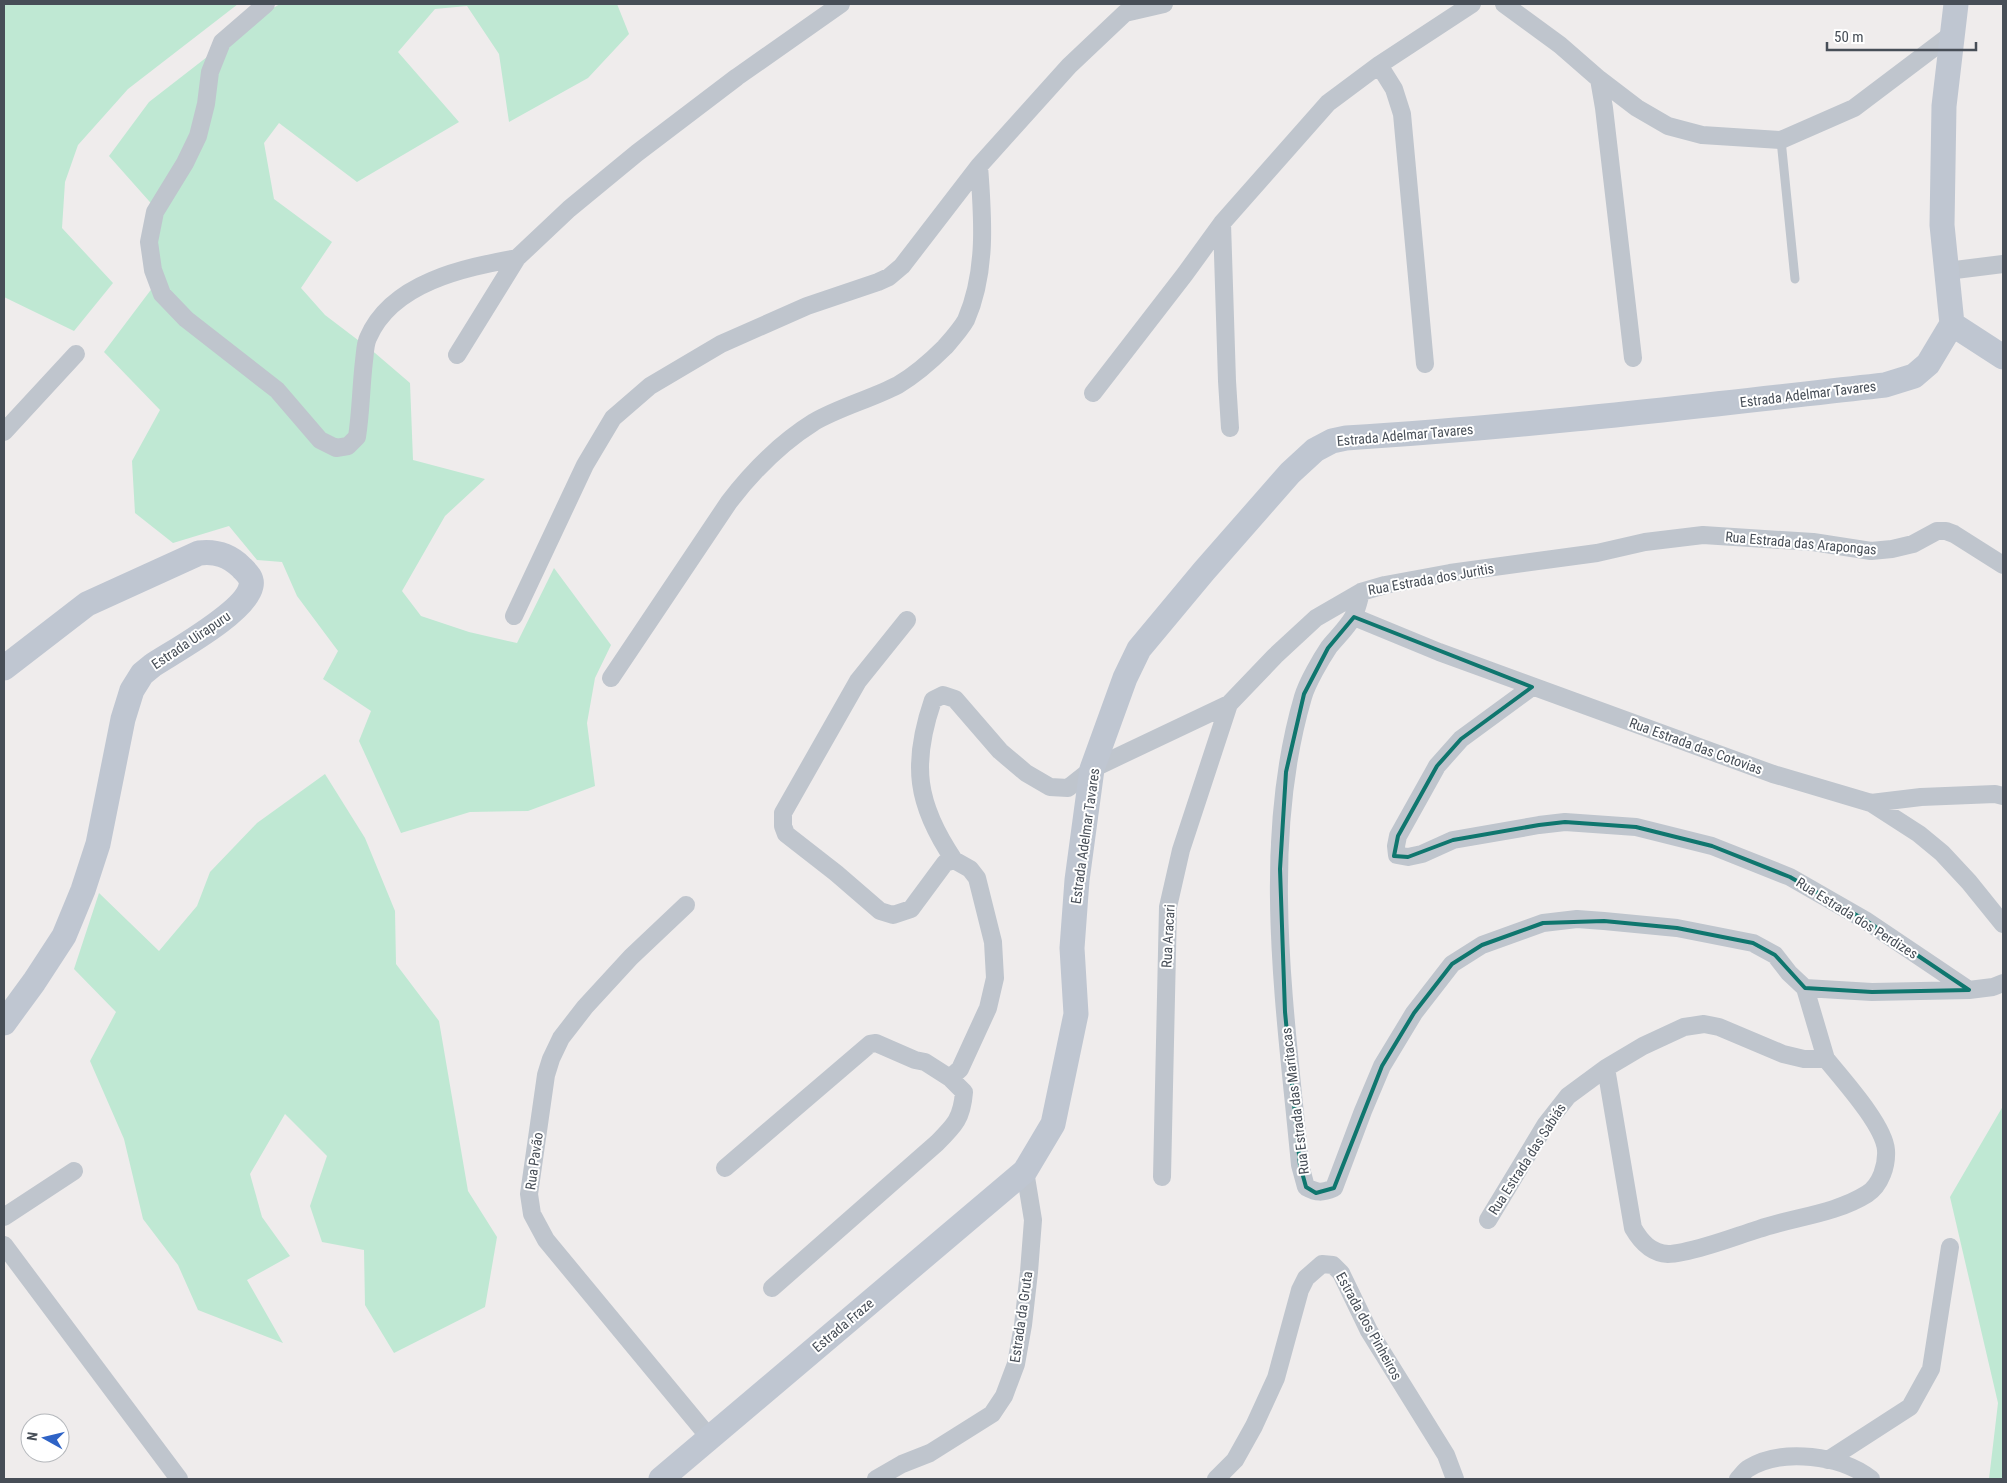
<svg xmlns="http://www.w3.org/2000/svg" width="2007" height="1483" font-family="'Roboto Condensed',sans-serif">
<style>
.green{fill:#bfe8d3}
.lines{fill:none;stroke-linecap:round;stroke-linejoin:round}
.lane{stroke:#bfc5cd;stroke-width:9}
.street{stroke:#bfc5cd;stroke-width:18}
.secondary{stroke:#bfc6d1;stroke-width:25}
.marked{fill:none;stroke:#0f766e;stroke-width:4;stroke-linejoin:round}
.labels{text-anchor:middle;stroke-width:4;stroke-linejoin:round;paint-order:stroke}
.street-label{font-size:14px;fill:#474e57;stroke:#fff}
</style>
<rect width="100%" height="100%" fill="#efecec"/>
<!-- green -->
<path class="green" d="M4,4H238L128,89L78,145L65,182L62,228L113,283L74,331L4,297Z
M280,4H617L629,34L588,78L509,122L499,54L467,6L435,9L398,52L459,122L357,182L279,123L264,143L274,199L332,242L301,288L325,315L375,353L410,383L413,460L485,479L445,516L402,591L421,616L469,632L517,643L554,568L611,645L595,678L587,723L595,786L528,811L470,812L401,833L359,741L371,711L323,679L338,651L297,596L282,562L257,560L229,526L173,543L135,513L132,461L160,410L104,352L153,287L157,210L109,156L149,102L261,15Z
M325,774L365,838L395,911L396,964L439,1021L468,1191L497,1237L485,1307L394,1353L365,1305L364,1250L322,1242L310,1206L327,1156L285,1114L250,1174L262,1217L290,1256L247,1280L283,1343L198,1310L178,1265L143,1219L124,1139L90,1061L116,1012L74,969L99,893L159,951L197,906L210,872L257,823Z
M2003,1106V1479H1989L1998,1403L1950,1197Z"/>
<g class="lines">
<!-- lane -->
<path class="lane" d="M1781,140L1795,279"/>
<!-- street -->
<path class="street" d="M266,4L222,42L210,72L206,104L198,136L185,163L155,212L149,242L153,270L162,294L186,319L277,390L320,440L336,448L348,446L357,437C361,411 361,386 364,361C365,354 365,344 368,338C392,282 464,268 517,258
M1504,4L1560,45L1599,79L1604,108L1633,358
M1379,65L1394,89L1402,114L1425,364
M1599,79L1637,108L1668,126L1702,135L1781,140L1854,108L1952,34
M1222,223L1227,381L1230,428
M1947,271L2003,264
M457,355L517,258L569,209L637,153L737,77L841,4
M1093,393L1185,274L1222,223L1328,103L1379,65L1472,4
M4,432L76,354
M1361,592C1359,600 1357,610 1353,617C1347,628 1337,637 1329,647C1321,659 1307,683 1303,697C1259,847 1286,1012 1300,1165L1306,1187C1317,1193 1322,1193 1334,1188L1363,1111L1382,1066L1414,1013L1452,964L1482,945L1543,923L1577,919L1604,921L1677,928L1753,943L1775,955L1789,973L1805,988L1872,992L1969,990
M514,616L585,465L613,418L650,386L721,344L807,306L878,282L889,277L902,266L979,166L1069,66L1125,13L1164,4
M1354,617L1439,652L1773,774L1871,803L1919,834L1942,853L1969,882L2003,924
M611,678L729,502C752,472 782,442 814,422C840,407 871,399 898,385C915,375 931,361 945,347C952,339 961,329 966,320C987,272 983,218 979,166
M1532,687L1461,739L1437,766L1398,836L1396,846L1397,855L1408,857L1422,854L1453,840L1539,825L1565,822L1636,827L1712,846L1790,877L1865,920L1969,990L1993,987L2003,983
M1871,803L1921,797L1995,794L2003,796
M954,860C916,804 911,764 933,700L943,695L955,699L1000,751L1026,773L1050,787L1068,788L1092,769L1229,704L1275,656L1316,618L1361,592L1385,585L1450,573L1597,553L1645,542L1703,535L1813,542L1871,551L1892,549L1913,544L1937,531H1946L1954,534L2003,565
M686,905L631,957L585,1007L561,1038L551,1059L546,1075L529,1194L532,1214L546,1240L709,1437
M1606,1068L1633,1228C1641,1242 1651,1253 1668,1254C1672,1254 1678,1253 1683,1252C1709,1247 1734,1237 1759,1229C1794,1217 1835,1214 1867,1194C1881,1185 1887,1165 1886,1150C1884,1125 1843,1080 1826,1059
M725,1168L870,1044L876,1043L915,1060L925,1062L950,1078
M1162,1177L1168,907L1181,850L1229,704
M4,1217L74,1171
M1488,1220L1546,1124L1568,1096L1606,1068L1643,1046L1684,1027L1704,1024L1719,1027L1783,1054L1804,1059H1826L1805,988
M4,1245L179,1479
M772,1288L937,1143C955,1125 962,1118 964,1092L950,1078L960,1069L988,1008L995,978L993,942L977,878L970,869L954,860L945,863L911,909L893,915L880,911L836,873L786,834L783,826V813L858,681L907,620
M1828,1460L1910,1407L1931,1369L1950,1247
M876,1479L902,1464L930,1453L992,1414L1004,1396L1016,1364L1023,1325L1029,1272L1033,1220L1025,1171
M1216,1479L1235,1460L1254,1426L1276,1378L1300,1290L1306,1278L1322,1264L1333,1265L1341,1273L1369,1331L1446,1455L1455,1479
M1738,1479C1742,1475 1745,1470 1749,1468C1782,1448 1842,1455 1871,1479"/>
<!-- secondary -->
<path class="secondary" d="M1952,324L2003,357
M4,668L87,604L199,553C216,551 229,555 241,567C246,572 253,578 251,586C246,612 176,650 153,665L142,674L132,690L123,719L98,844L83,890L64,936L34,982L4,1023
M661,1479L1025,1171L1053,1124L1076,1014L1072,948L1077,880L1092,769L1125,678L1139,649L1204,571L1290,473L1315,450L1332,441L1346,438C1526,427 1706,405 1885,385L1914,376L1928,364L1952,324L1942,225L1944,106L1956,4"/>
</g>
<!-- marked area -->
<path class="marked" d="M1354,617L1532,687L1461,739L1437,766L1398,836L1394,856L1408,857L1453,840L1539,825L1565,822L1636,827L1712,846L1790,877L1865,920L1969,990L1872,992L1805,988L1775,955L1753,943L1677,928L1604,921L1543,923L1482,945L1452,964L1414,1013L1382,1066L1334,1188L1316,1193L1306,1187L1300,1165L1285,1012L1280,869L1286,772L1304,694L1328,648Z"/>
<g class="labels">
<!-- street labels -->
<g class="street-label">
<text transform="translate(1808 394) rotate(-7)" y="5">Estrada Adelmar Tavares</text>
<text transform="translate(1405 435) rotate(-5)" y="5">Estrada Adelmar Tavares</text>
<text transform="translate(1801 543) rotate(5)" y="5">Rua Estrada das Arapongas</text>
<text transform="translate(1431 579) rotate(-10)" y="5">Rua Estrada dos Juritis</text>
<text transform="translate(191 640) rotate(-34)" y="5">Estrada Uirapuru</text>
<text transform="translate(1696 746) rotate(20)" y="5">Rua Estrada das Cotovias</text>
<text transform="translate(1085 836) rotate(-82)" y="5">Estrada Adelmar Tavares</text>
<text transform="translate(1857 918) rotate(32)" y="5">Rua Estrada dos Perdizes</text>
<text transform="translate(1168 936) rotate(-87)" y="5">Rua Aracari</text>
<text transform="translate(1295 1101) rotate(-97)" y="5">Rua Estrada das Maritacas</text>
<text transform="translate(1527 1159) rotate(-57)" y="5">Rua Estrada das Sabiás</text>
<text transform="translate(534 1161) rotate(-82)" y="5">Rua Pavão</text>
<text transform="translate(1021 1317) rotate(-82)" y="5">Estrada da Gruta</text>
<text transform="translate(843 1325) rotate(-40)" y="5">Estrada Fraze</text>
<text transform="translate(1369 1326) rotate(61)" y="5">Estrada dos Pinheiros</text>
</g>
</g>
<!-- border -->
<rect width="2007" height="1483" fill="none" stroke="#474e57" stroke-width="10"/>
<!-- north arrow -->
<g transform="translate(45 1438) rotate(278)"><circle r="24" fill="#ffffff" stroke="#b5b8bc"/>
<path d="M0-4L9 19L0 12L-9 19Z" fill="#2f63c6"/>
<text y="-8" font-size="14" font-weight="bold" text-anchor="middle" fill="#474e57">N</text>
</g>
<!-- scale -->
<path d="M1827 42v8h149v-8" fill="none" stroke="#474e57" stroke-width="2.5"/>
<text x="1834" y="42" font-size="15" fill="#474e57" stroke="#ffffff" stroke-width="4" paint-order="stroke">50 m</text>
</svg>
